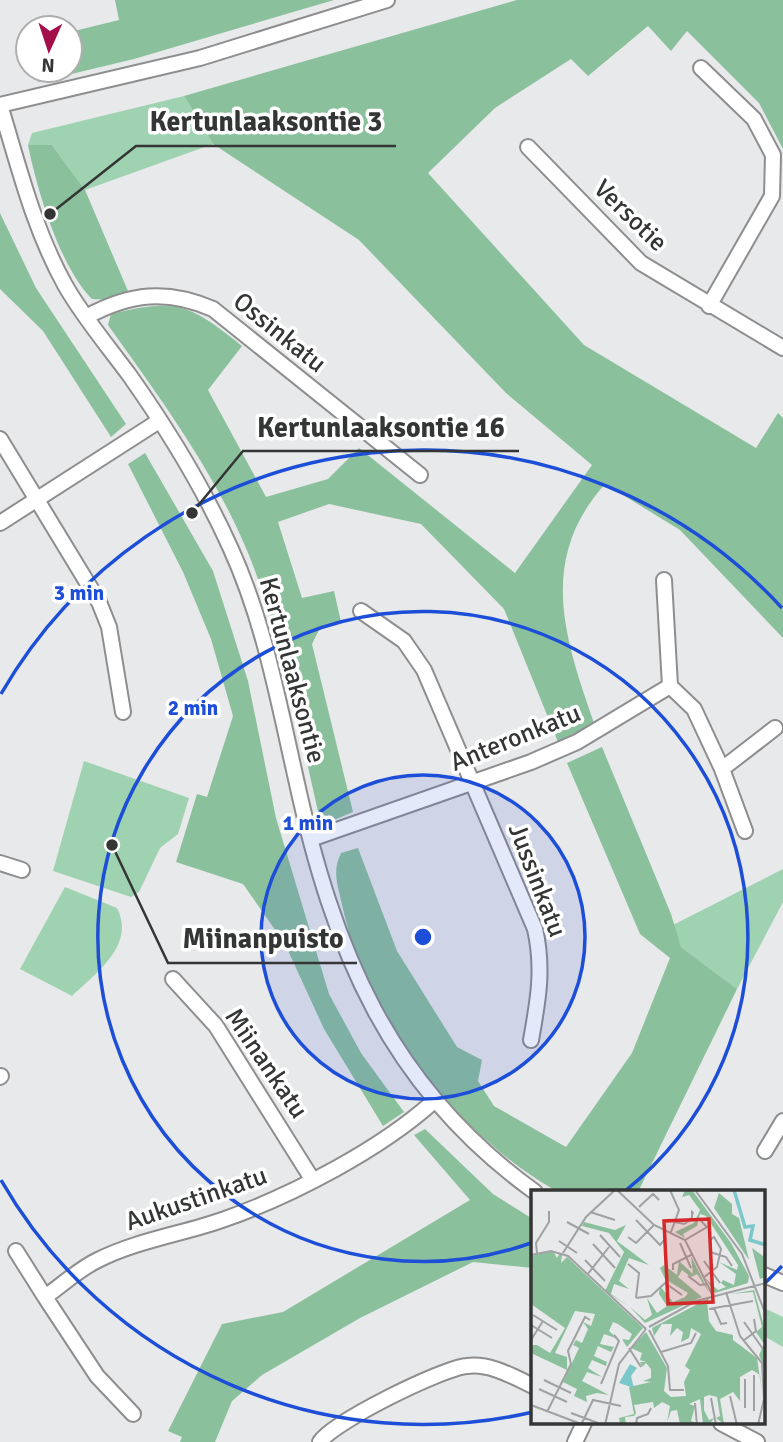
<svg xmlns="http://www.w3.org/2000/svg" width="783" height="1442" font-family="Signika,sans-serif">
<style>
.green{fill:#9fd2b0}
.forest{fill:#8bc09d}
.lines{fill:none;stroke-linecap:round;stroke-linejoin:round}
.minor-casing{stroke:#8e8e8f;stroke-width:18}
.minor{stroke:#fff;stroke-width:14}
.ring{fill:none;stroke:#1d4ed8;stroke-width:3.5}
.labels{text-anchor:middle;stroke-width:7;stroke-linejoin:round;paint-order:stroke}
.street-label{font-size:26px;fill:#343535;stroke:#fff}
.inset-river{fill:none;stroke:#7bc7c9;stroke-width:3.5}
.inset-road{fill:none;stroke:#a0a1a2;stroke-width:2}
.view{fill:#d62828;fill-opacity:0.15;stroke:#d62828;stroke-width:3.5}
.inset-edge{fill:none;stroke:#343535;stroke-width:3.5}
.centre{fill:#1d4ed8;stroke:#fff;stroke-width:3.5}
.ring-label{font-size:21px;text-anchor:middle;font-weight:bold;fill:#1d4ed8;stroke:#fff;stroke-width:7;stroke-linejoin:round;paint-order:stroke}
.leader{fill:none;stroke:#343535;stroke-width:2.5}
.callout-dot{fill:#343535;stroke:#fff;stroke-width:2.5}
.callout-label{font-size:28px;text-anchor:middle;font-weight:bold;fill:#343535;stroke:#fff;stroke-width:7;stroke-linejoin:round;paint-order:stroke}
</style>
<rect width="100%" height="100%" fill="#e8e9ea"/>
<!-- green -->
<path class="green" d="M184,96L213,144L85,190L52,145H28L32,133Z
M84,761L189,798L178,834L160,848L139,892L131,897L53,871Z
M783,869V902L737,989L681,947L673,925Z
M65,887L117,908C136,945 96,973 72,996L20,969Z
M764,1308L783,1317V1347L764,1336Z"/>
<!-- forest -->
<path class="forest" d="M115,0H334L134,59L38,82L36,70H70V32L119,20Z
M517,0H783V149L759,103L687,31L671,51L648,26L588,76L571,59L495,108L428,173L584,345L756,448L778,413L783,418V638L680,530L605,484C537,560 565,639 594,723L558,742L504,609L421,524L329,504L278,522L302,598L334,591L341,622L320,628L312,644L353,812L334,820L319,816C300,733 284,647 254,568C221,480 162,401 108,325L111,314C178,298 189,304 242,346L208,390L266,497L328,479L359,448L515,573L592,465L506,393L359,240L213,144L184,96Z
M28,145H52L85,190L128,291L112,300L92,299C60,267 37,190 28,145Z
M0,213L36,288L126,424L111,437L43,331L0,289Z
M145,453L213,571L248,681L276,818L329,994L361,1053L404,1112L383,1126L324,1029L285,944L243,884L176,862L197,794L207,797L233,716L211,639L183,572L128,464Z
M602,747L671,914L681,947L737,989L638,1192C620,1192 566,1197 553,1189C457,1134 367,1018 343,909C339,888 331,873 341,853L358,848L397,951L457,1047L482,1060L478,1081L494,1106L566,1147L632,1053L670,958L640,934L567,763Z
M425,1129L493,1194L533,1219V1268L473,1262L360,1318L262,1375L232,1401L215,1442H180L182,1437L168,1431L222,1324L283,1312L470,1200L414,1135Z"/>
<g class="lines">
<defs>
<path id="minor" d="M701,68L754,119L773,155L772,196L709,306
M0,105C19,167 33,227 65,285C83,317 108,346 130,376C168,430 203,487 230,547C264,621 278,700 296,779C333,950 389,1087 535,1192
M0,105L200,58L387,0
M528,147L641,263L783,348
M86,317C130,293 167,289 213,309L420,475
M0,439L99,602L109,627L123,712
M0,523L159,421
M361,611L404,641L424,670L535,929C544,969 538,1001 531,1040
M670,686L694,709L722,769L775,728
M722,769L745,831
M311,839L531,762L577,742L670,686L664,580
M0,863L22,870
M173,979L216,1026L312,1179
M0,1077L1,1076
M765,1151L783,1121
M16,1251L45,1297
M764,1275L783,1283
M133,1414L97,1376L45,1297C62,1285 79,1269 98,1260C138,1240 183,1234 225,1219C293,1195 381,1149 434,1101
M721,1423L757,1442
M320,1442C333,1422 442,1368 467,1366C490,1363 512,1376 533,1386
M575,1442L584,1423"/>
</defs>
<!-- minor casing -->
<use href="#minor" class="minor-casing"/>
<!-- minor -->
<use href="#minor" class="minor"/>
</g>
<!-- distance rings -->
<circle cx="423" cy="937" r="162" fill="#1d4ed8" fill-opacity=".12"/>
<g class="ring">
<circle cx="423" cy="937" r="162"/>
<path d="M531 1243A325 325 0 1 1 625 1191"/>
<path d="M782 1266A487 487 0 0 1 764 1284M533 1412A487 487 0 0 1 1 1180M1 694A487 487 0 0 1 782 608"/>
</g>
<g class="labels">
<!-- street labels -->
<g class="street-label">
<text transform="translate(631 215) rotate(44)" y="9">Versotie</text>
<text transform="translate(280 332) rotate(39)" y="9">Ossinkatu</text>
<text transform="translate(293 670) rotate(75)" y="9">Kertunlaaksontie</text>
<text transform="translate(515 737) rotate(-22)" y="9">Anteronkatu</text>
<text transform="translate(538 880) rotate(69)" y="9">Jussinkatu</text>
<text transform="translate(267 1063) rotate(56)" y="9">Miinankatu</text>
<text transform="translate(196 1198) rotate(-19)" y="9">Aukustinkatu</text>
</g>
</g>
<!-- overview -->
<g transform="translate(531 1190)">
<rect width="234" height="234" fill="#e8e9ea"/>
<path d="M154,0H161L200,53L218,86L217,93L184,103L174,88L187,100L195,97L190,93L192,90L203,95L205,84L188,72L206,80L207,75L175,26L169,24L166,36L152,44L154,48L144,42L163,33L169,20L158,5L151,7ZM188,3L201,14V24L208,28L218,70L183,18ZM53,32L84,40L95,35L86,51L118,75L98,68L88,91L98,99L83,94L80,104L97,116L74,101L93,62L78,43L51,36ZM221,58L232,66L234,58V87L229,89ZM22,61L26,68L29,63L31,65L30,73L36,67L112,138L96,157L91,149L98,150L101,144L87,134L82,132L78,141L87,149L73,144L69,154L83,157L80,162L67,156L63,166L76,172L75,176L61,170L57,178L71,187L56,182L51,191L78,205L66,203L55,206L56,212L43,206L46,199L32,192L48,158L42,155L45,150L51,153L57,139L52,132L60,136L64,124L44,121L24,163L36,167V180L0,163V155H6L19,163L34,138L0,114V66ZM160,66L179,104L166,84L160,87L151,80L147,87L171,107L114,133L99,117L114,130L121,125L116,108L126,123L136,116L128,104L129,96L142,112L154,107L157,103L134,89L129,78L133,75L146,85L148,71L162,84ZM223,100L233,136L234,180L228,165L233,154L225,142L231,137L222,102L200,104ZM180,107L176,111L178,131L185,141L202,145V150L226,168L231,202L229,185L221,180L209,187V211L202,202L189,209L193,234L185,228L189,226L186,207L178,205L173,207V220L178,230L183,228L179,234H172L169,209L158,214L164,216L160,231L166,233L149,234L146,220L140,221L136,232L139,216L131,212L123,218L122,212L103,215L105,223L103,226L94,227L95,234H89L88,228L103,224L98,197L120,192L112,191L120,188V179L115,173L111,177L109,172H115L109,170L111,163L100,158L115,142L136,178L133,201L140,207L155,206L153,192L159,180L154,176L170,144L160,138L158,148L150,152L152,142L146,138L139,146L141,134H131L123,146L121,138Z" fill="#8bc09d"/>
<path d="M99,174L106,178L100,186L103,198L88,193Z" fill="#7bc7c9"/>
<path class="inset-river" d="M203,0L214,37L222,36L219,50L235,55"/>
<path class="inset-road" d="M86,0L123,35L154,50L182,106M139,0L148,20L140,42M164,0L211,64L235,125M108,17L122,4L128,10M59,22L84,30M105,30L129,55L135,48M36,32L58,44M144,32L153,34L159,30L161,27V25L162,23L161,22V25M69,45L89,67M97,47L105,53L123,35M154,50L176,37L170,31M28,51L46,63M149,53L160,78M62,54L84,78M179,62L195,67L201,76M6,63L5,53L18,32V21M32,63L55,27L84,0M0,65L20,61L37,66L115,139M54,70L74,91M173,71L189,93M97,74L108,83L105,108M142,80V74L162,64M56,85L78,57M157,86L169,95L176,94M172,88L186,77L190,59L183,47L179,50M195,102L209,146L231,173L233,209L227,235M105,108L120,106L134,93L151,105M183,118L190,134L196,133M178,119L222,111M2,125L26,140M213,132L232,159M0,135L21,148M118,137L165,111L235,93M118,140L137,176L139,200H153M0,150L12,131M212,151L225,141L223,129M98,158L110,177M130,162L160,153L165,143M223,185V221M214,189V218M13,190L40,203M70,194L88,151L83,145M8,199L36,212M199,206L206,235M180,208L185,235M164,213L166,235M0,215L50,234M16,222L40,174L37,161L54,127L59,130M40,223L67,233M50,235L62,210L90,216M74,235L88,174L115,139M105,235L106,228L117,224L120,218"/>
<path class="view" d="M178,29L182,112L137,114L133,31Z"/>
<rect width="234" height="234" class="inset-edge"/>
</g>
<circle cx="423" cy="937" r="10" class="centre"/>
<g class="ring-label">
<text x="79" y="600">3 min</text>
<text x="193" y="715">2 min</text>
<text x="308" y="830">1 min</text>
</g>
<!-- callouts -->
<path class="leader" d="M50 214L136 146H396M192 513L243 451H519M112 845L168 963H357"/>
<g class="callout-dot">
<circle cx="50" cy="214" r="7"/>
<circle cx="192" cy="513" r="7"/>
<circle cx="112" cy="845" r="7"/>
</g>
<g class="callout-label">
<text x="266" y="131">Kertunlaaksontie 3</text>
<text x="381" y="437">Kertunlaaksontie 16</text>
<text x="263" y="948">Miinanpuisto</text>
</g>
<!-- north arrow -->
<g transform="translate(49 49) rotate(183)"><circle r="33" fill="#ffffff" stroke="#aeaeae" stroke-width="2"/>
<path d="M0-5L12 26L0 18L-12 26Z" fill="#a40e4b"/>
<text y="-10" font-size="19" font-weight="bold" text-anchor="middle" fill="#343535">N</text>
</g>
</svg>
